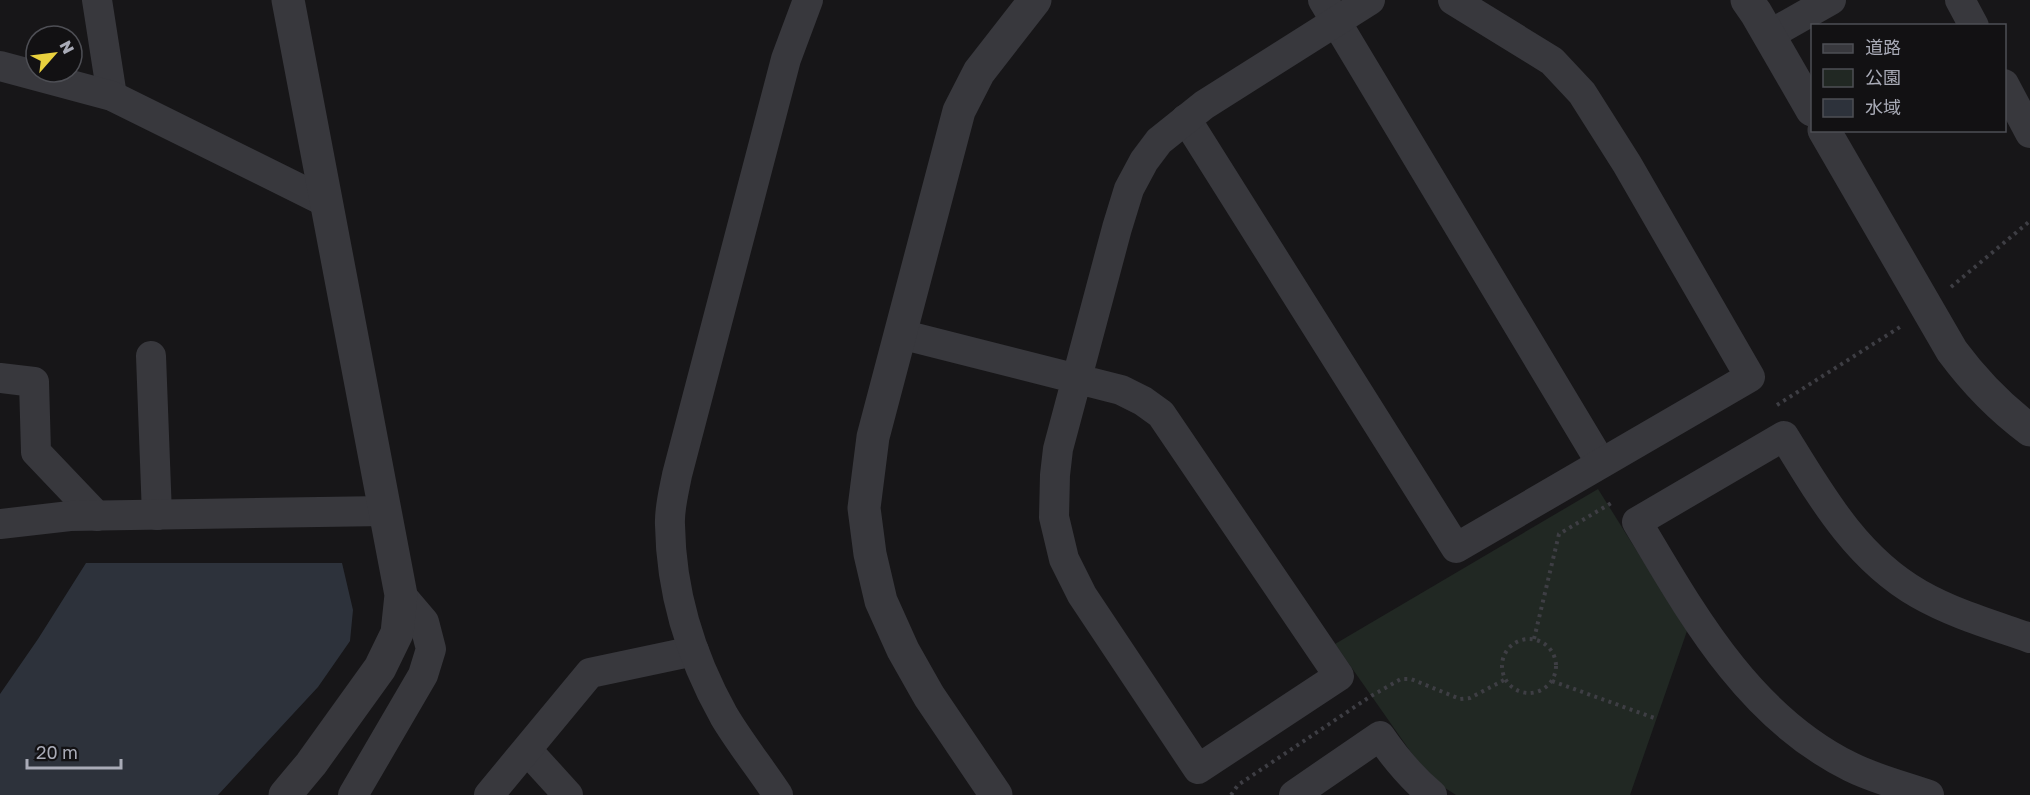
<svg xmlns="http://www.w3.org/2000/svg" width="2030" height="795" font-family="'Golos Text','Noto Sans JP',sans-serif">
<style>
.green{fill:#212823}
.water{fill:#2d323b}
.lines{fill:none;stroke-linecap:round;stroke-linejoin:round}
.path{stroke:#3e3e44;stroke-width:4;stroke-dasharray:3 4.5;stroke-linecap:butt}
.minor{stroke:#38383d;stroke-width:30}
.tertiary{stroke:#38383d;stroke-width:33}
</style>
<rect width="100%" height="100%" fill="#171618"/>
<path class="green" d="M1598 489 1687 631 1630 795H1456L1445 788 1415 758 1335 644Z"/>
<path class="water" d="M86 563H342L353 610 350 641 318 687 218 795H0V694L38 639Z"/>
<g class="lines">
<g class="path">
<path d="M1951 287 2030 221"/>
<path d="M1777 405 1900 327"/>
<circle cx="1529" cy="666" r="27"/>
<path d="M1534 639 1559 534 1613 502"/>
<path d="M1552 681 1657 719"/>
<path d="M1231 795 1238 785 1371 696 1401 679H1411L1460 699 1470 698 1506 679"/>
</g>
<g class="minor">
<path d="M97 0 112 96"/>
<path d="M1323 0 1601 463"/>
<path d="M1960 0 1974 26"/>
<path d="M1769 35 1831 0"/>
<path d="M0 66 112 96 326 202"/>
<path d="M2004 84 2030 133"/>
<path d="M1186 119 1456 548 1750 377 1627 164 1582 93 1552 61 1453 0"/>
<path d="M900 334 1121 390 1143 401 1161 414 1339 676 1198 769 1082 595 1064 559 1054 517 1055 475 1058 449 1117 228 1129 189 1144 161 1159 141 1204 105 1370 0"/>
<path d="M151 356 157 515"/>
<path d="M0 378 34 382 36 452 97 516"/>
<path d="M0 524 70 516 385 511"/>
<path d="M527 750 568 795"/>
<path d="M353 795 423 675 431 649 424 622 401 595"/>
<path d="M489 795 590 673 694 651"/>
<path d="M778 795C761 769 740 743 724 716 691 657 671 593 670 525 669 509 674 491 677 475L786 59 808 0"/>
<path d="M1294 795 1380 736C1395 758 1411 777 1432 795"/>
<path d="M1929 795C1903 786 1875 779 1851 767 1749 717 1693 616 1637 522L1784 436C1821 496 1856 558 1919 594 1954 614 1993 625 2030 638"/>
</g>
<g class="tertiary">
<path d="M1747 0 1756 13 1812 110"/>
<path d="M1824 130 1952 351C1975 382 1999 407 2030 430"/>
<path d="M285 795 311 764 380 668 397 633 401 595 288 0"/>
<path d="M996 795 929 696 903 650 881 601 870 554 864 508 873 437 959 111 979 72 1035 0"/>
</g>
</g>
<rect x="1811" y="24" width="195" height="108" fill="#121113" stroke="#4e4f55" stroke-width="1.5"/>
<rect x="1823" y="44" width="30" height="9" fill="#38383d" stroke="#4e4f55" stroke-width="1.5"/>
<text x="1865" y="54" font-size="18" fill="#a9abb7">道路</text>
<rect x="1823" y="69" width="30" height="18" fill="#212823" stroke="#4e4f55" stroke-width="1.5"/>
<text x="1865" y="84" font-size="18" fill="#a9abb7">公園</text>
<rect x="1823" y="99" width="30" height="18" fill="#2d323b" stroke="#4e4f55" stroke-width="1.5"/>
<text x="1865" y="114" font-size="18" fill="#a9abb7">水域</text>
<g transform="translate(54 54) rotate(62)"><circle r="28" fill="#121113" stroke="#4e4f55" stroke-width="1.5"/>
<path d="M0-4.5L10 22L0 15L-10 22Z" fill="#e9d13e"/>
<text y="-9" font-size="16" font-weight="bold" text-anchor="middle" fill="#a9abb7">N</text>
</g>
<path d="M27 759v9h94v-9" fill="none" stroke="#a9abb7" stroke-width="3"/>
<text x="36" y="759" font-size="18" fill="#a9abb7" stroke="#121113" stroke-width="4.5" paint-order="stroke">20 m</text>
</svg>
